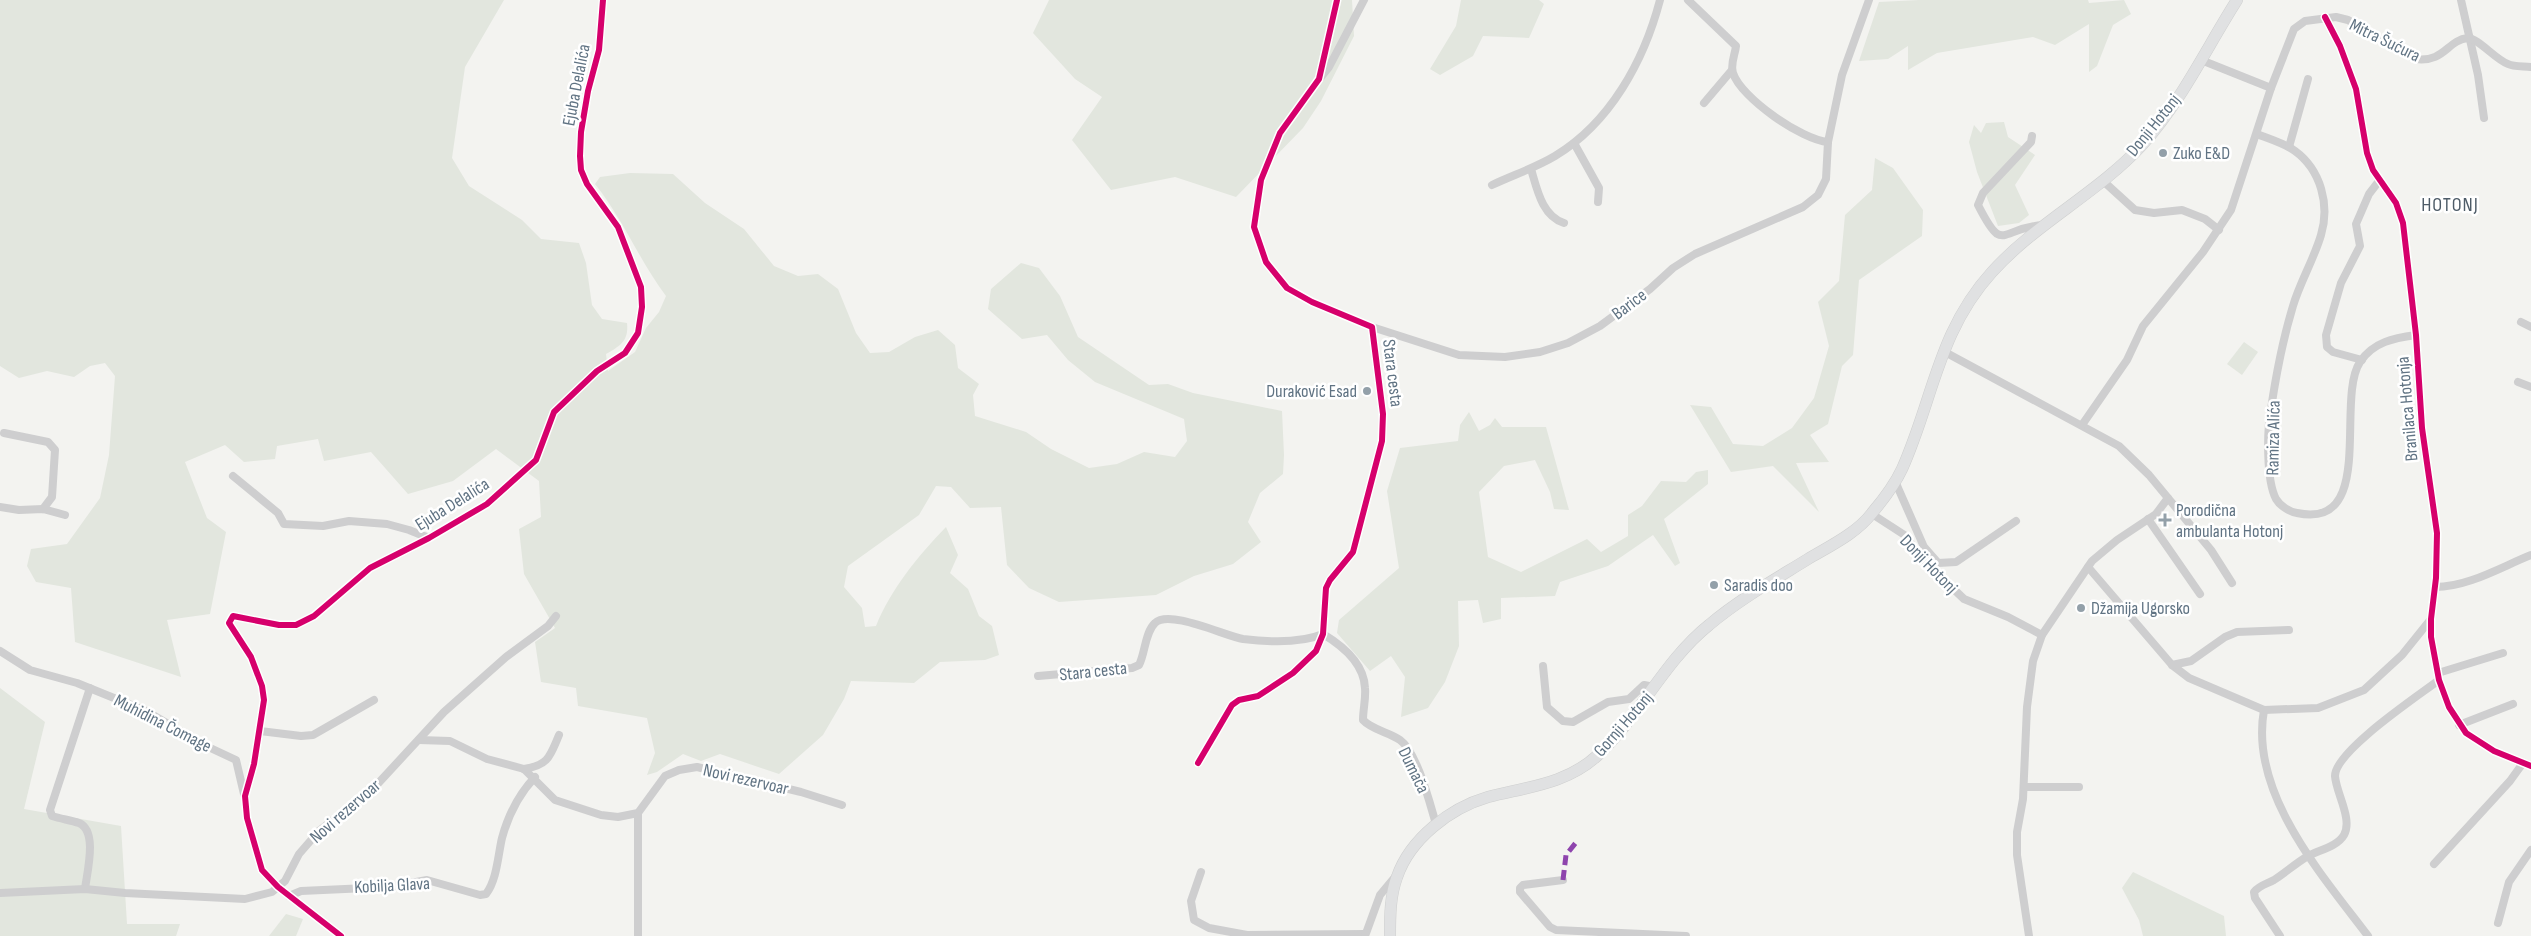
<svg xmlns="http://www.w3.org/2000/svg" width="2531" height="936" font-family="'Sofia Sans Condensed',sans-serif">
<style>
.green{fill:#e2e6de}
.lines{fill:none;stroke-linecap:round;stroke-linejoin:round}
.primary-casing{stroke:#cecfcf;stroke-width:12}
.street{stroke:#cececf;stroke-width:8}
.primary{stroke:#e0e1e2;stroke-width:11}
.quiet{stroke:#8e44ad;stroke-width:5;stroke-dasharray:10 5;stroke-linecap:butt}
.cycleway-casing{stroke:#fff;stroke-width:9}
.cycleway{stroke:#d6006c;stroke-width:6}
.poi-dot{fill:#93a0a9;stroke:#fff;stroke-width:2}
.labels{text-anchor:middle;stroke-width:5;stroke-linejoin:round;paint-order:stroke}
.street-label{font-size:18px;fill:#607383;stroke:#fff}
.poi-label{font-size:18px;fill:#607383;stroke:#fff;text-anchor:start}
.quarter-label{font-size:20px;letter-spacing:1px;fill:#4e5c68;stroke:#fff}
</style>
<rect width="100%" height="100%" fill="#f3f3f0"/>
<g class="green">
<path d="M0 0H504L465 67 452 158 469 186 522 220 541 239 579 243 586 263 592 305 602 319 627 323C629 341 620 346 606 354L608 371 635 352 646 328 659 312 666 296C639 260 623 219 595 184L600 177 630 173 673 174 705 203 744 229 774 266 798 276 818 274 838 289 856 333 870 353 889 352 915 337 938 330 955 345 958 368 979 384 973 395 975 416 1026 432 1051 449 1089 468 1117 464 1144 452 1175 457 1187 441 1184 419 1095 382 1068 360 1047 335 1022 339 988 309 991 289 1021 263 1039 268 1060 296 1078 337 1149 385 1168 384 1193 393 1282 411 1284 455 1283 474 1260 493 1248 522 1261 542 1233 564 1194 576 1156 595 1059 602 1029 588 1007 565 1001 507 970 508 951 487 936 486 919 515 848 566 844 587 862 608 865 627 876 626C891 589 918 556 946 527L958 555 950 573 968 589 979 616 992 626 999 655 985 660 940 662 914 683 851 681 844 699 823 735 779 774 720 754 701 761 683 754 657 772 647 775 655 753 647 718 578 706 576 688 541 682 535 642 555 628 524 574 519 529 541 517 539 481 496 449 453 481 408 494 371 452 324 461 318 439 277 446 275 459 244 462 225 445 185 462 207 518 226 532 210 614 167 620 181 677 75 642 71 588 36 582 27 566 31 549 67 544 100 498 109 455 115 376 105 363 90 366 74 377 47 371 19 378 0 366Z"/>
<path d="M1049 0H1352L1354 36 1321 101 1303 128 1236 197 1175 177 1111 190 1072 140 1102 97 1075 79 1033 33Z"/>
<path d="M1461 0H1539L1544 4 1529 38 1483 36 1473 56 1440 75 1430 69 1456 26Z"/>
<path d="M1919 0H2088L2089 3 2124 0 2131 14 2113 25 2097 66 2089 72V24L2055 45 2033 37 1937 53 1908 70V46L1888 59 1859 61 1879 2Z"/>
<path d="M2004 122 2008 137 2035 155 2015 185 2029 215 2019 223 1998 226 1977 172 1969 142 1974 125 1981 133 1986 123Z"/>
<path d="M1875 158 1893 168 1923 210 1922 236 1859 280 1853 355 1842 366 1828 424 1810 435 1829 462 1796 463 1819 512 1773 466 1731 472 1690 405 1711 407 1733 444 1763 446 1792 428 1814 398 1829 346 1818 302 1839 281 1845 215 1872 190Z"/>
<path d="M2244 342 2258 352 2242 375 2227 364Z"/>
<path d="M1469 412 1479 431 1490 425 1495 418 1502 427H1546L1569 510 1554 509 1550 492 1535 460 1504 466 1479 492 1488 557 1521 572 1587 539 1601 552 1628 536V515L1642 506 1661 481 1686 482 1696 472 1708 470V484L1664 519 1680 563 1675 566 1653 535 1608 566 1560 582 1555 596 1501 598V619L1483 623 1478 600 1458 601 1459 646 1445 682 1428 708 1401 717 1405 677 1391 656 1370 671 1337 633 1339 620 1399 568 1387 491 1400 448 1458 441 1460 425Z"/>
<path d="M0 688 45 722 24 809 121 826 127 924H180L176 936H0Z"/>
<path d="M2133 872 2224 916 2226 936H2143L2139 920 2122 888Z"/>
<path d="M286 914 303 919 296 936H269Z"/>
</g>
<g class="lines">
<g class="primary-casing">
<path id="primary" d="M1390 936C1390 916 1390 896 1397 877 1410 839 1450 808 1488 797 1527 787 1567 784 1598 755 1640 716 1664 661 1709 625 1740 599 1774 580 1808 559 1830 546 1857 533 1872 513 1883 500 1895 484 1902 469 1933 400 1938 331 1992 272 2036 223 2098 193 2143 144 2181 102 2207 47 2237 0"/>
</g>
<g class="street">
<path d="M1688 0 1736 46C1735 55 1730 64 1733 73 1741 98 1802 140 1828 142"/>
<path d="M2461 0 2478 75 2484 118"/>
<path d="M2325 17 2340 46 2356 89 2367 153 2373 170 2396 203 2403 223 2416 335 2422 428 2437 533 2436 578 2431 619V637L2439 680 2449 707 2466 733 2494 751 2531 766"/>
<path d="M2201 60 2271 88"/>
<path d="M1321 77 1329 67 1364 0"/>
<path d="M1704 103 1732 70"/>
<path d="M2257 134C2269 139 2284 143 2295 151 2321 170 2330 205 2321 235 2314 259 2300 282 2293 306 2283 339 2276 375 2271 409 2267 430 2266 480 2276 499 2280 506 2290 512 2297 513 2377 530 2335 400 2360 362 2373 342 2394 338 2416 335"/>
<path d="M2032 136 2031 142 1983 193 1978 205C2004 256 1999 228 2043 225"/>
<path d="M1574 143 1599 188 1598 202"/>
<path d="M2289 147 2308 79"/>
<path d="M1531 169C1537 189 1542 216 1564 223"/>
<path d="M2102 180 2135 210 2154 213 2182 210 2205 219 2219 230"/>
<path d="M1492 185C1513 175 1535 168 1555 156 1610 123 1644 61 1660 0"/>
<path d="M2521 322 2531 327"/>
<path d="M1372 327 1459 355 1505 357 1540 352 1568 343 1600 326 1650 289 1673 268 1695 254 1803 207 1818 195 1826 179 1828 142 1842 75 1869 0"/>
<path d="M1943 351 2119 446 2149 475 2168 498 2156 514 2117 540 2092 561 2042 635 2033 661 2027 707 2023 799 2017 832V855L2029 936"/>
<path d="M2362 360 2333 352 2327 347 2326 335 2341 283 2360 246 2356 224 2369 194 2379 181"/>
<path d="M2518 382 2531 387"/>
<path d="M2082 425 2127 360 2143 326 2203 252 2231 210 2271 88 2294 29 2305 21 2336 17 2348 20 2415 59C2445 63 2447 40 2468 38 2478 38 2496 60 2508 64 2514 67 2524 66 2531 67"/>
<path d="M4 433 48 442 55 450 52 497 43 509"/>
<path d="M233 476 278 513 284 524 323 526 349 521 387 524 409 530 429 538"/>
<path d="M1895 481 1924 547 1938 563 1956 562 2016 521"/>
<path d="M2168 498 2211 550 2232 583"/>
<path d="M0 507 19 510 43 509 65 515"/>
<path d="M1872 514 1906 536 1920 557 1964 599 2008 617 2042 635"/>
<path d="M2148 519 2200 594"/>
<path d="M2088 567 2172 665 2189 678 2264 710 2318 708 2364 690 2402 655 2431 619"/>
<path d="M2435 587C2468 587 2501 567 2531 555"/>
<path d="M0 651 30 670 77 683 146 711 204 745 236 760 244 794"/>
<path d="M2172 665 2191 661 2225 637 2237 632 2289 630"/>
<path d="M1543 666 1547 707 1563 721 1573 722 1608 702 1629 699 1644 685 1654 687"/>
<path d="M2438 673 2503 653"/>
<path d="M1038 676 1132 668 1139 665C1145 654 1145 632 1155 623 1169 609 1225 636 1243 639 1268 642 1299 644 1323 634 1343 646 1364 663 1365 688 1366 699 1363 709 1363 720 1372 730 1389 732 1400 740 1417 752 1430 804 1436 824"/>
<path d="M2264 710C2249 793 2322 875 2368 936"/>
<path d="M2459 725 2513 704"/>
<path d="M260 731 301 736 313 735 374 700"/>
<path d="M419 740 450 741 487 759 524 769 555 800 601 815 618 817 638 813 665 776 679 770 697 767 801 792 842 805"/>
<path d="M1198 763 1232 705 1239 700 1258 696 1293 673 1316 651 1323 634 1326 588 1330 580 1353 552 1382 441 1383 414 1372 327 1312 302 1287 288 1266 262 1254 227 1261 180 1280 133 1319 79 1337 0"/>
<path d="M524 769C549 765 550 756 559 735"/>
<path d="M2024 787H2079"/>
<path d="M638 813V936"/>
<path d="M2434 864 2510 781 2523 763"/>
<path d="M1201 872 1191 901 1194 920 1209 928 1247 935 1365 934"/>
<path d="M1563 880 1523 885 1520 888V892L1550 927 1556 930 1686 936"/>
<path d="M85 889C87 872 98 831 79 823 70 820 61 819 52 816L50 810 90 688"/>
<path d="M0 893 85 889 125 893 245 899 272 892 285 881 299 854 319 831 372 790 444 712 506 657 548 626 556 616"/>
<path d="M289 896 301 891 389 887 427 880 480 895 486 894C497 880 498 855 502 838 508 816 519 794 535 777"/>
<path d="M2498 923 2509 882 2531 850"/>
<path d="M341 936 278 887 262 870 247 818 245 796 254 764 264 700 262 686 251 657 229 623 233 616 279 625H296L314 616 370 568 429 538 487 504 536 460 554 412 597 371 625 353 638 333 642 307 641 287 618 227 587 184 581 170 580 156 581 132 588 91 599 50 603 0"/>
<path d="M1365 936 1380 895 1395 877"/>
<path d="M2280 936 2255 898 2254 892C2260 885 2267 884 2274 880 2285 873 2296 863 2308 856 2319 850 2337 847 2344 835 2353 819 2336 793 2335 776 2335 751 2418 696 2439 680"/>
</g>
<use href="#primary" class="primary"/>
<path class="quiet" d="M1563 880 1566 855 1578 840"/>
<g class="cycleway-casing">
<g id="cycleway">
<path d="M2325 17 2340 46 2356 89 2367 153 2373 170 2396 203 2403 223 2416 335 2422 428 2437 533 2436 578 2431 619V637L2439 680 2449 707 2466 733 2494 751 2531 766"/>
<path d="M1198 763 1232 705 1239 700 1258 696 1293 673 1316 651 1323 634 1326 588 1330 580 1353 552 1382 441 1383 414 1372 327 1312 302 1287 288 1266 262 1254 227 1261 180 1280 133 1319 79 1337 0"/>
<path d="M341 936 278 887 262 870 247 818 245 796 254 764 264 700 262 686 251 657 229 623 233 616 279 625H296L314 616 370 568 429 538 487 504 536 460 554 412 597 371 625 353 638 333 642 307 641 287 618 227 587 184 581 170 580 156 581 132 588 91 599 50 603 0"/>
</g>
</g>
<use href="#cycleway" class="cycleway"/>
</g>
<g class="poi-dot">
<circle cx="2163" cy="153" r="5"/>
<circle cx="1367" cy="391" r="5"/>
<path d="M2162.5 512.5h5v5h5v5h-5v5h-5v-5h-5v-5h5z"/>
<circle cx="1714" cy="585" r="5"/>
<circle cx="2081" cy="608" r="5"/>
</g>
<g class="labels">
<g class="street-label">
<text transform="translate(2385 40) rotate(26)" y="6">Mitra Šućura</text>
<text transform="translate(576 85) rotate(-79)" y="6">Ejuba Delalića</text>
<text transform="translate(2153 125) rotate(-51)" y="6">Donji Hotonj</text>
<text transform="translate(1629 304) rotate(-37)" y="6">Barice</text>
<text transform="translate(1393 373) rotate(83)" y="6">Stara cesta</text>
<text transform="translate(2407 409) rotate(-95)" y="6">Branilaca Hotonja</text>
<text transform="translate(2273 438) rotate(-89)" y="6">Ramiza Alića</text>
<text transform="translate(452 504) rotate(-32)" y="6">Ejuba Delalića</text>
<text transform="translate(1929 564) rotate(46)" y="6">Donji Hotonj</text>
<text transform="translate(1093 671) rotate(-6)" y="6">Stara cesta</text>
<text transform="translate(163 723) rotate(27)" y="6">Muhidina Čomage</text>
<text transform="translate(1623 724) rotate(-49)" y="6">Gornji Hotonj</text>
<text transform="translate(1414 770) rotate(64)" y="6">Dumača</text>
<text transform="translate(746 779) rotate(13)" y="6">Novi rezervoar</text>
<text transform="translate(345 811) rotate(-41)" y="6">Novi rezervoar</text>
<text transform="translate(392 885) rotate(-3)" y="6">Kobilja Glava</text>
</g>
<g class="poi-label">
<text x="2173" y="159">Zuko E&amp;D</text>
<text x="1357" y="397" text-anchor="end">Duraković Esad</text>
<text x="2176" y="516">Porodična<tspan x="2176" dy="21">ambulanta Hotonj</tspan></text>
<text x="1724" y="591">Saradis doo</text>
<text x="2091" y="614">Džamija Ugorsko</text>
</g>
<g class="quarter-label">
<text x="2450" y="211">HOTONJ</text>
</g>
</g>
</svg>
